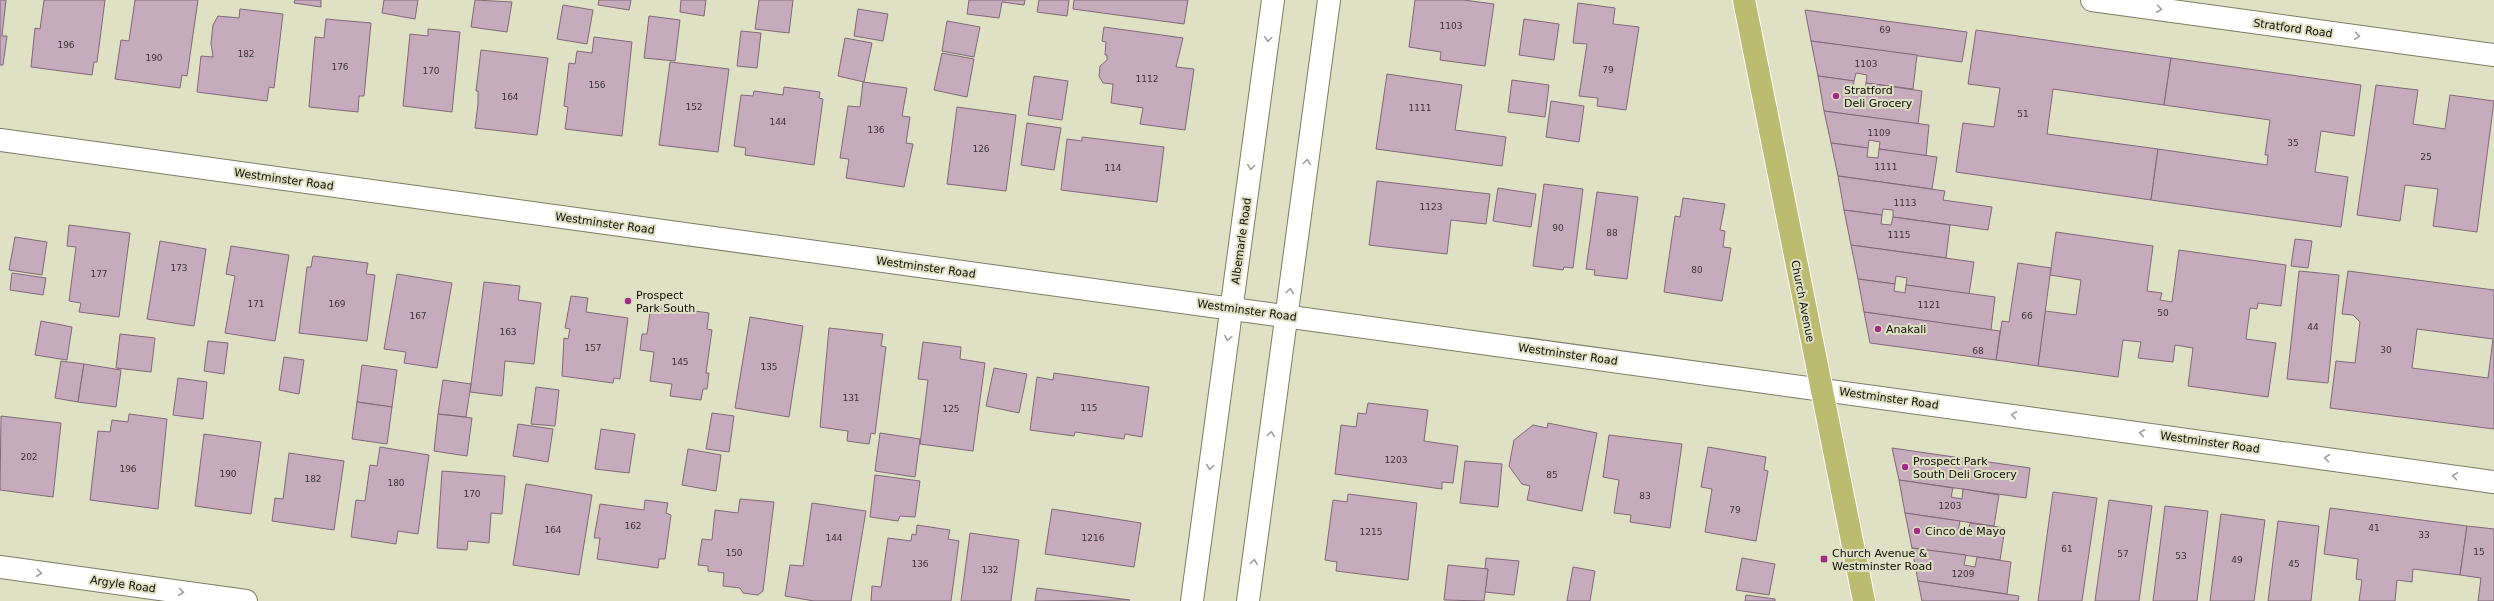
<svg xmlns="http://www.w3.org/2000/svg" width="2494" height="601" font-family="'DejaVu Sans',sans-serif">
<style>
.building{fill:#c6abbd;stroke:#816878;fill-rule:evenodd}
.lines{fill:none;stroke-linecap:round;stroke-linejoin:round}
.minor-casing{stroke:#7b7d62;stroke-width:24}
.major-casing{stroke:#fff;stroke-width:24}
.minor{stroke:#fff;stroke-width:22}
.major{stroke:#bbbc70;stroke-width:22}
.oneway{stroke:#9e9e9b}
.poi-dot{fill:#a22c85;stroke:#dfe1c4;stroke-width:1.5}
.labels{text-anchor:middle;stroke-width:4;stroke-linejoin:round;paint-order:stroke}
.number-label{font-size:9px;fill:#3a3432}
.street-label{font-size:11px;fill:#0c0c04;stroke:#dfe1c4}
.poi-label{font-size:11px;fill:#0c0c04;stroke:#dfe1c4;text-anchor:start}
</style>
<rect width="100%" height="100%" fill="#dfe1c4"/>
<g class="building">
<path d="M0 0H6L2 36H7L3 65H0Z"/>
<path d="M44 0H105L97 62H94L92 75 31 67 35 28 40 29Z"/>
<path d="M135 0H198L187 76 182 75 180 88 115 79 121 40 129 41Z"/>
<path d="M295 0H321V7L294 3Z"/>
<path d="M384 0H418L415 19 382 13Z"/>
<path d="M475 0 512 2 507 32 471 27Z"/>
<path d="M599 0H631L629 10 598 5Z"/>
<path d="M681 0H706L704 16 680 12Z"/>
<path d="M759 0H793L789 33 755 29Z"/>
<path d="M969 0H1025L1024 5 1002 2 999 18 967 14Z"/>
<path d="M1039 0H1069L1067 16 1037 12Z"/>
<path d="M1074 0H1188L1184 24 1073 9Z"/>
<path d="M1415 0H1464L1494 4 1485 66 1440 60 1441 52 1409 47Z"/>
<path d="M1578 3 1615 8 1613 24 1639 27 1626 110 1597 106 1598 98 1579 96 1587 44 1573 43Z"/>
<path d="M563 5 593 10 587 44 557 39Z"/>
<path d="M240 9 283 14 274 88 269 87 267 101 197 92 201 56 213 57 211 43 213 25 218 16 239 18Z"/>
<path d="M858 9 888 14 883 41 854 36Z"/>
<path d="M1805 10 1967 32 1962 62 1811 41Z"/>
<path d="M649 16 680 20 675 61 644 58Z"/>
<path d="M326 19 371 23 364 96H359L358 112 309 107 315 37 324 38Z"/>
<path d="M1524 19 1559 24 1554 60 1519 55Z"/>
<path d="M947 21 980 27 974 57 942 51Z"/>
<path d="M1104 27 1183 38 1176 67 1194 69 1185 130 1140 124 1143 108 1111 103 1113 84 1103 83 1099 76 1100 66 1107 60V55H1105L1106 42 1102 41Z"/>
<path d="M428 29 460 32 452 112 403 106 410 34 428 36Z"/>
<path d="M1976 30 2171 58 2164 105 2053 89 2047 134 2158 149 2151 200 1956 172 1963 123 1994 127 2000 88 1968 84Z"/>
<path d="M741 31 761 33 757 68 737 66Z"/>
<path d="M594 37 632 42 622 136 565 129 568 107 564 106 569 63 575 64 577 51 592 53Z"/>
<path d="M845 38 872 43 864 82 838 76Z"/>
<path d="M1811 41 1917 55 1913 89 1866 83 1867 75 1856 73 1854 81 1818 76Z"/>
<path d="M481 50 548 58 537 135 475 128 478 104V91H476Z"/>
<path d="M942 53 974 59 967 97 934 90Z"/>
<path d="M2171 58 2361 85 2354 136 2321 131 2315 172 2348 177 2341 227 2151 200 2158 149 2267 165 2268 155H2265L2270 120 2164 105Z"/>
<path d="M670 62 729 69 718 152 659 145Z"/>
<path d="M1387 74 1462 85 1455 130 1506 137 1502 166 1376 149Z"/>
<path d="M1034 76 1068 81 1062 120 1028 115Z"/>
<path d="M1818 76 1854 81 1853 89 1865 90 1866 83 1922 91 1918 124 1824 111Z"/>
<path d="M1512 80 1549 85 1545 117 1508 112Z"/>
<path d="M863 82 907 88 902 116 910 117 906 143 913 144 904 187 846 178 849 159 840 158 848 106 860 107Z"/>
<path d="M2376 85 2418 90 2413 124 2445 129 2450 95 2494 101 2477 232 2433 226 2438 189 2405 185 2400 221 2357 215Z"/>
<path d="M784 87 820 92 819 98 823 99 814 165 745 155 746 148 734 146 741 95 753 96 754 91 783 95Z"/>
<path d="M1551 101 1584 106 1579 142 1546 137Z"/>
<path d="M957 107 1016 115 1006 191 947 184Z"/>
<path d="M1824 111 1929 125 1926 156 1879 149 1880 142 1869 140 1868 148 1831 143Z"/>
<path d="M1027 123 1061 128 1054 170 1021 165Z"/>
<path d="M1082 137 1164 147 1157 202 1061 190 1067 139 1082 141Z"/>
<path d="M1831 143 1868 148 1867 157 1878 158 1879 149 1937 157 1932 189 1838 176Z"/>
<path d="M1838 176 1945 191 1943 200 1992 207 1988 230 1893 217V210L1883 209 1882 215 1844 210Z"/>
<path d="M1377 181 1490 194 1486 224 1451 220 1447 254 1369 245Z"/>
<path d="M1544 184 1583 189 1573 268 1564 267 1563 270 1533 266Z"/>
<path d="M1498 188 1536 194 1531 227 1493 221Z"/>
<path d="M1597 192 1638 197 1627 279 1594 275 1595 270 1586 269Z"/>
<path d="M1683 198 1725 204 1720 230 1725 231 1723 247 1731 248 1722 301 1664 292 1675 216 1680 217Z"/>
<path d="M1844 210 1882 215 1881 224 1891 225 1893 217 1950 225 1946 258 1851 245Z"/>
<path d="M69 225 130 233 119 317 79 312 81 303 69 301 76 247 67 246Z"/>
<path d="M2056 232 2153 246 2147 291 2162 293 2160 300 2172 302 2179 250 2286 265 2281 306 2258 303 2257 309 2250 308 2246 339 2276 343 2268 397 2188 386 2193 348 2175 345 2173 362 2138 358 2141 342 2123 340 2118 377 2038 366 2045 311 2076 315 2081 280 2050 275Z"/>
<path d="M15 237 47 242 42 275 9 270Z"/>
<path d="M2295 239 2312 241 2308 268 2291 266Z"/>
<path d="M160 241 206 249 194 326 147 319Z"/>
<path d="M1851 245 1974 262 1969 294 1906 285 1907 278 1896 276 1895 284 1858 279Z"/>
<path d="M231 246 289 255 275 341 225 333 235 276 226 274Z"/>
<path d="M313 256 368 263 366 274 375 275 367 341 299 333 307 267H311Z"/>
<path d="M2018 263 2051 268 2038 366 1996 360 2002 321 2009 322Z"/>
<path d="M2299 271 2339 275 2328 383 2287 379Z"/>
<path d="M2348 271 2494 290V429L2330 408 2336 361 2355 363 2360 322 2353 315 2342 314ZM2417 329 2493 339 2488 378 2412 368Z"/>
<path d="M12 273 46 278 43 295 10 290Z"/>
<path d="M397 274 452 283 437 368 404 363 406 352 384 349Z"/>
<path d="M1858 279 1895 284 1894 291 1905 293 1906 285 1995 297 1991 330 1864 312Z"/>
<path d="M484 282 520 286 518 300 541 303 534 364 505 361 502 396 470 392Z"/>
<path d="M571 296 588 298 586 312 628 318 620 379 614 378 613 383 562 376 564 338 568 339 570 329 565 328Z"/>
<path d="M651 305 709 313 707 329 712 330 706 373H709L707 389H703L701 400 670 396 672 384 650 381 654 352 640 350 642 334H647Z"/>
<path d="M1864 312 2000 331 1996 360 1870 343Z"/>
<path d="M750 317 803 326 789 417 735 408Z"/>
<path d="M41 321 72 327 67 360 35 355Z"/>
<path d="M829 328 883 334 881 346 886 347 875 434 871 433 869 444 847 441 848 431 820 427Z"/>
<path d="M120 334 155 338 151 372 116 368Z"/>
<path d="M208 341 228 343 224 374 204 371Z"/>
<path d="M923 342 961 347 960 359 985 363 973 451 920 444 928 380 918 379Z"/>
<path d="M284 357 304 360 299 394 279 390Z"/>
<path d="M61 361 84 364 78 402 55 398Z"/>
<path d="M84 364 121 370 116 407 78 402Z"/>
<path d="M362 365 397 370 392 407 357 402Z"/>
<path d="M994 368 1027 374 1019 413 986 406Z"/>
<path d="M1054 373 1149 387 1142 437 1125 434 1124 439 1075 432 1074 436 1030 430 1037 377 1053 380Z"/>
<path d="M178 378 207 382 203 419 173 415Z"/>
<path d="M443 380 471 384 466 417 438 414Z"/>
<path d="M536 387 559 390 555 426 531 424Z"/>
<path d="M357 402 392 407 387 444 352 439Z"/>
<path d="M1368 403 1428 410 1424 441 1458 446 1453 483 1442 482V489L1335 474 1341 425 1356 427 1358 413 1366 414Z"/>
<path d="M712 413 734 416 729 452 706 449Z"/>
<path d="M129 414 167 419 158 509 90 500 98 431 110 432 112 420 128 422Z"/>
<path d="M438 414 472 418 467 456 434 451Z"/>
<path d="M1 416 61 423 53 497 0 490Z"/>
<path d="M1548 423 1597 433 1582 511 1527 500 1530 486 1522 484 1509 466 1514 440 1533 425 1547 428Z"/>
<path d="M518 424 553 429 548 462 513 456Z"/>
<path d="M601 429 635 434 629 473 595 469Z"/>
<path d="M880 433 920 439 915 477 875 471Z"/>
<path d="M204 434 261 442 251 514 195 506Z"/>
<path d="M1609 435 1682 444 1670 528 1630 522 1631 515 1614 513 1619 480 1603 477Z"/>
<path d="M380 447 429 455 418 534 398 531 396 544 351 537 356 500 365 501 370 465 377 466Z"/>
<path d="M1708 447 1766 457 1764 470 1768 471 1756 541 1705 532 1712 489 1701 487Z"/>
<path d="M1892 448 2030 468 2026 498 1899 480Z"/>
<path d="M688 449 721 455 716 491 682 485Z"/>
<path d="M289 453 344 461 334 530 272 521 275 498 283 499Z"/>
<path d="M1465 461 1502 464 1498 507 1460 503Z"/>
<path d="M442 471 505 476 502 514 491 513 489 543 468 541 467 550 437 548Z"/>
<path d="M875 475 920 481 915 517 900 516 898 521 870 517Z"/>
<path d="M1899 480 1953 488 1951 497 1962 499 1963 489 1999 495 1994 526 1905 513Z"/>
<path d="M526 484 592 495 579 575 513 565Z"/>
<path d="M2053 492 2097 498 2082 601H2038Z"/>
<path d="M1348 494 1417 503 1408 580 1336 571 1337 562 1325 560 1333 500 1347 502Z"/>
<path d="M740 499 774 502 763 591 758 595 743 593 740 588 723 586 724 573 708 571V566L698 565 702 539 712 540 715 510 738 513Z"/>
<path d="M645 500 668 503 666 513 671 515 665 559H659L658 568 597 559 600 538H594L600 504 644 510Z"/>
<path d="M2109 500 2152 506 2139 601H2095Z"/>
<path d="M812 503 866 511 851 601H814L785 596 790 565 803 566Z"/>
<path d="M2165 506 2208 511 2197 601H2153Z"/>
<path d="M2330 508 2467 526 2460 575 2413 569 2412 582 2397 580 2395 601H2359L2362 580 2356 579 2358 559 2324 554Z"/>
<path d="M1052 509 1141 523 1134 567 1045 554Z"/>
<path d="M1905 513 1960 521 1958 531 1968 532 1970 523 2005 528 2000 560 1912 548Z"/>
<path d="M2221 514 2265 520 2254 601H2210Z"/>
<path d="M2278 521 2319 526 2311 601H2268Z"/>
<path d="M917 525 950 530 948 539 959 541 951 601H871L872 586 881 587 888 538 911 541 912 534 916 535Z"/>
<path d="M2467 526 2494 529V601H2478L2481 578 2460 575Z"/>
<path d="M970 533 1019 540 1011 601H961Z"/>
<path d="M1912 548 1966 555 1964 565 1975 567 1977 557 2011 562 2007 594 1918 581Z"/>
<path d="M1486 558 1519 561 1514 595 1485 592 1488 569H1485Z"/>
<path d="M1742 558 1775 564 1769 595 1736 590Z"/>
<path d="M1448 565 1488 569 1484 601 1444 600Z"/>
<path d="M1573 567 1595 571 1590 601H1567Z"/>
<path d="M1918 581 2019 596 2018 601H1922Z"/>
<path d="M1037 588 1130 600 1035 601Z"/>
<path d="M1746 595 1775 599V601H1745Z"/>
</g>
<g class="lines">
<g class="minor-casing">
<g id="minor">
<path d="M2092 0 2494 55"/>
<path d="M0 140 2494 482"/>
<path d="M0 567 246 601"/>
<path d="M1192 601 1273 0"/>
<path d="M1248 601 1329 0"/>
</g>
</g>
<g class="major-casing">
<path id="major" d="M1744 0 1864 601"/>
</g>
<use href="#minor" class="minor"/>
<use href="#major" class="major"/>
</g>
<defs><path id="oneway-chevron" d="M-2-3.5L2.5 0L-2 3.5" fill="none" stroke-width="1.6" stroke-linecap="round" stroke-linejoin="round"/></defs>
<g class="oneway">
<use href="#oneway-chevron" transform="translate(2159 9) rotate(8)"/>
<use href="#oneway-chevron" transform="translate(2357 36) rotate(8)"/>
<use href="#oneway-chevron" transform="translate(1268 39) rotate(98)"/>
<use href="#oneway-chevron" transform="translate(1307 162) rotate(-82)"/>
<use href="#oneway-chevron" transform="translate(1251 167) rotate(98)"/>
<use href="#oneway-chevron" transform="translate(1290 291) rotate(-82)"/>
<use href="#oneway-chevron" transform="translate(1228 338) rotate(98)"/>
<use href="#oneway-chevron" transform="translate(2014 415) rotate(-172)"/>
<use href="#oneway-chevron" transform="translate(2142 433) rotate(-172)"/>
<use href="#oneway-chevron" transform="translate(1271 434) rotate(-82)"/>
<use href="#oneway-chevron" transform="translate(2327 458) rotate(-172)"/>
<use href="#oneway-chevron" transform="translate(1210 467) rotate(98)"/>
<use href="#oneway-chevron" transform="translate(2455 476) rotate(-172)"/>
<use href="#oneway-chevron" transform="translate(1254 562) rotate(-82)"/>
<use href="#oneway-chevron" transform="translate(39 573) rotate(8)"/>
<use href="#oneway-chevron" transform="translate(181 592) rotate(8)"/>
</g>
<g class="poi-dot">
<circle cx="1836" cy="96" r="4"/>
<circle cx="628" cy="301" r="4"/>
<circle cx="1878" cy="329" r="4"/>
<circle cx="1905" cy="467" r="4"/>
<circle cx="1917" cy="531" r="4"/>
<rect x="1820" y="555" width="8" height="8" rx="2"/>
</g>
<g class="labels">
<g class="number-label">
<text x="1451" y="29">1103</text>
<text x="1885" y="33">69</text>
<text x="66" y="48">196</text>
<text x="246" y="57">182</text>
<text x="154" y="61">190</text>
<text x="1866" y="67">1103</text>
<text x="340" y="70">176</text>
<text x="1608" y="73">79</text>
<text x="431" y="74">170</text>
<text x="1147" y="82">1112</text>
<text x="597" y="88">156</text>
<text x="510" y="100">164</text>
<text x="694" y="110">152</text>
<text x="1420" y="111">1111</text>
<text x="2023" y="117">51</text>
<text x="778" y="125">144</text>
<text x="876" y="133">136</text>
<text x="1879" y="136">1109</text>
<text x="2293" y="146">35</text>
<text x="981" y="152">126</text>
<text x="2426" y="160">25</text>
<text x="1886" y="170">1111</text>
<text x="1113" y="171">114</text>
<text x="1905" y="206">1113</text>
<text x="1431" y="210">1123</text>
<text x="1558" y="231">90</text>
<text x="1612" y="236">88</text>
<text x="1899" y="238">1115</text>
<text x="179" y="271">173</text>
<text x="1697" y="273">80</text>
<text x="99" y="277">177</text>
<text x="256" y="307">171</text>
<text x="337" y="307">169</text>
<text x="1929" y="308">1121</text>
<text x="2163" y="316">50</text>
<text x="418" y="319">167</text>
<text x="2027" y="319">66</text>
<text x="2313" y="330">44</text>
<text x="508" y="335">163</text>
<text x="593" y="351">157</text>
<text x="2386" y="353">30</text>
<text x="1978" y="354">68</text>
<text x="680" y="365">145</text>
<text x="769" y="370">135</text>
<text x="851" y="401">131</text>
<text x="1089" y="411">115</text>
<text x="951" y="412">125</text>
<text x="29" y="460">202</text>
<text x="1396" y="463">1203</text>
<text x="128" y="472">196</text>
<text x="228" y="477">190</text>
<text x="1552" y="478">85</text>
<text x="313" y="482">182</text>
<text x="396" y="486">180</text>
<text x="472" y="497">170</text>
<text x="1645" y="499">83</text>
<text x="1950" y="509">1203</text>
<text x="1735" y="513">79</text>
<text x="633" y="529">162</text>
<text x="2374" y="531">41</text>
<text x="553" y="533">164</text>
<text x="1371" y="535">1215</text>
<text x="2424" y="538">33</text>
<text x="834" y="541">144</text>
<text x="1093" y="541">1216</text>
<text x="2067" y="552">61</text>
<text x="2479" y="555">15</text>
<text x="734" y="556">150</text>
<text x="2123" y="557">57</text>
<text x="2181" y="559">53</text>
<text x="2237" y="563">49</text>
<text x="920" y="567">136</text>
<text x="2294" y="567">45</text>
<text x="990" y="573">132</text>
<text x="1963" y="577">1209</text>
</g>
<g class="street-label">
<text transform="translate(2293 28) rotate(8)" y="4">Stratford Road</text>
<text transform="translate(284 179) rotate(8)" y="4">Westminster Road</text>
<text transform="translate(605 223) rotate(8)" y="4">Westminster Road</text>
<text transform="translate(1241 241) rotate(-82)" y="4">Albemarle Road</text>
<text transform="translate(926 267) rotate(8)" y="4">Westminster Road</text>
<text transform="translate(1803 301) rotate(79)" y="4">Church Avenue</text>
<text transform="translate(1247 310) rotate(8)" y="4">Westminster Road</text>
<text transform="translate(1568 354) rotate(8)" y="4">Westminster Road</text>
<text transform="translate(1889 398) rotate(8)" y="4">Westminster Road</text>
<text transform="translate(2210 442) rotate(8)" y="4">Westminster Road</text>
<text transform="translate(123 584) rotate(8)" y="4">Argyle Road</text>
</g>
<g class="poi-label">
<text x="1844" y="94">Stratford<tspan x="1844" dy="13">Deli Grocery</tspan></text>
<text x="636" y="299">Prospect<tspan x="636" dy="13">Park South</tspan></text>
<text x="1886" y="333">Anakali</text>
<text x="1913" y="465">Prospect Park<tspan x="1913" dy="13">South Deli Grocery</tspan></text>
<text x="1925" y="535">Cinco de Mayo</text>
<text x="1832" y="557">Church Avenue &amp;<tspan x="1832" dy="13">Westminster Road</tspan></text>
</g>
</g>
</svg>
